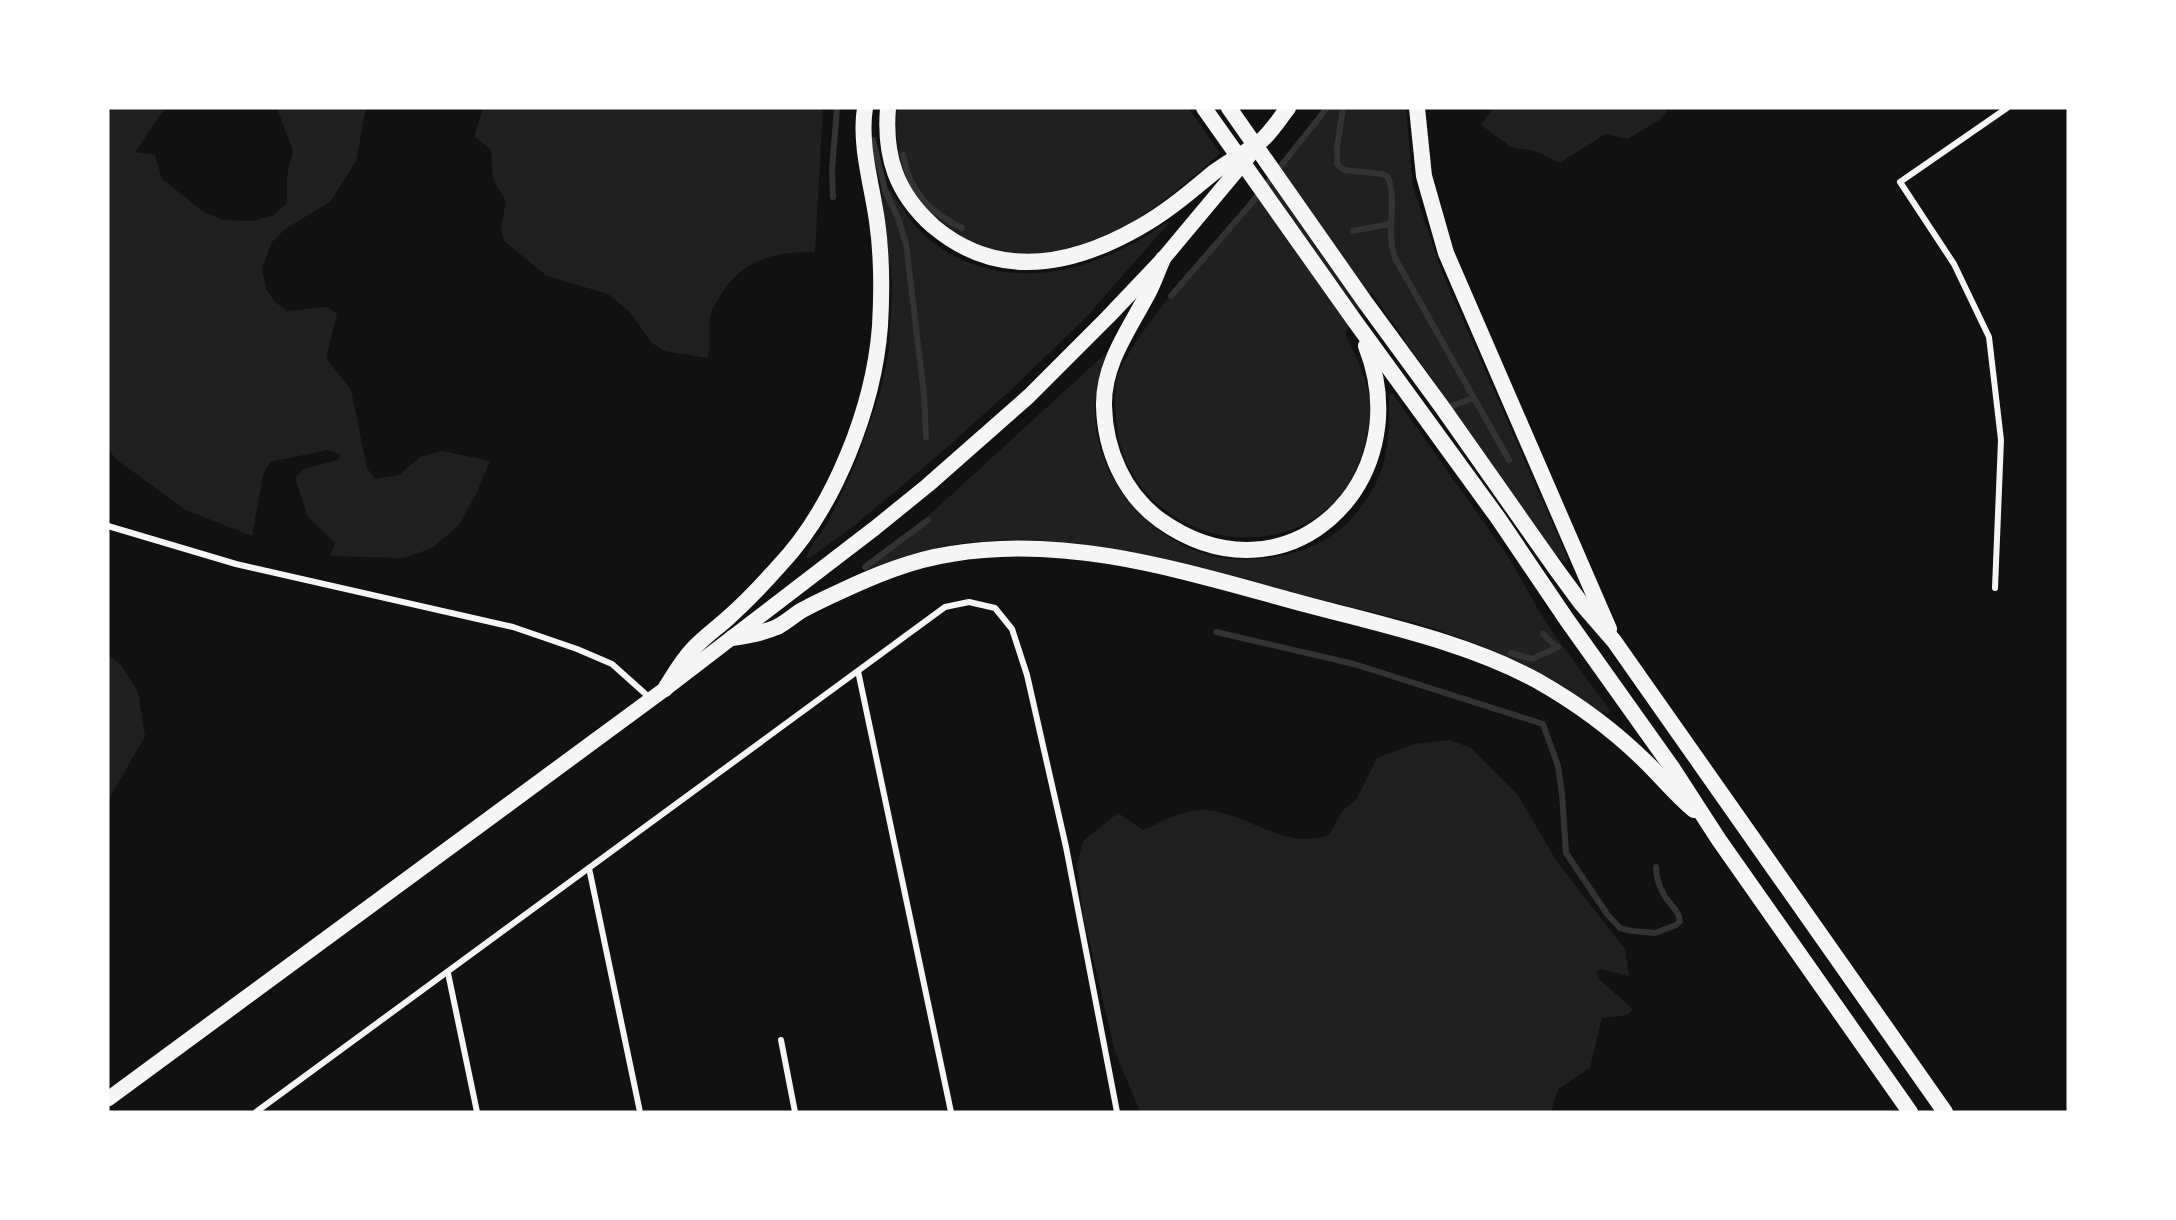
<svg xmlns="http://www.w3.org/2000/svg" width="2176" height="1220" font-family="'Nunito Sans',sans-serif">
<style>
.green{fill:#202020}
.lines{fill:none;stroke-linecap:round;stroke-linejoin:round}
.stream{stroke:#333;stroke-width:6}
.minor{stroke:#f5f5f5;stroke-width:6}
.primary{stroke:#f5f5f5;stroke-width:15}
.trunk{stroke:#f5f5f5;stroke-width:16}
</style>
<rect width="100%" height="100%" fill="#111"/>
<g class="green">
<path d="M108 108H165L135 152 155 155 162 179 204 212 223 220 252 221 272 216 287 203V176L293 151 277 108H366L356 161 330 202 285 229 272 242 262 268 266 289 275 302 287 311 327 307 337 314 326 358 351 390 367 468 375 479 399 475 420 457 442 451 490 461 477 492 459 525 432 548 404 558 330 556 335 543 308 517 295 478 303 469 337 460 341 455 328 450 270 462 263 475 252 536 186 510 117 460 108 449Z"/>
<path d="M483 108H823L815 252C775 251 741 260 720 296 717 302 711 310 710 317 708 331 712 345 707 358L664 351 652 343 630 312 608 294 547 276 504 241 501 227 506 202 493 179 491 150 474 136Z"/>
<path d="M897 108H1188L1220 153C1159 209 1076 276 987 249 971 245 957 233 944 224 905 197 893 153 897 108Z"/>
<path d="M1325 108H1406L1413 187 1442 272 1568 559 1566 563 1556 555 1371 292 1345 333C1354 353 1368 379 1370 401 1372 419 1367 437 1362 454 1321 585 1123 553 1116 418 1115 405 1114 389 1117 377 1120 366 1128 354 1134 345 1163 300 1200 262 1235 222 1266 185 1296 147 1325 108Z"/>
<path d="M1493 108H1669L1661 119 1628 139 1605 134 1560 163 1535 151 1511 147 1481 125Z"/>
<path d="M885 184C900 201 909 223 927 238 1003 299 1095 273 1167 222L1169 223 1087 316 1014 387 935 458 855 525 810 558H807L808 552 827 524 855 465 880 393 889 351 892 283 881 189Z"/>
<path d="M1104 355 1106 358C1098 382 1092 409 1097 434 1107 492 1158 545 1217 557 1237 561 1259 560 1280 556 1309 550 1333 539 1354 516 1367 500 1379 482 1384 461 1389 441 1389 419 1389 398L1390 394H1393L1511 561 1539 611 1556 637 1610 710V713C1593 714 1576 694 1562 685 1517 659 1470 640 1420 624L1129 552C1038 534 952 532 866 571L865 570 864 566 926 518Z"/>
<path d="M108 655 121 665 138 692 145 736 108 801Z"/>
<path d="M1450 740 1471 748 1518 795 1557 862 1625 949 1629 976 1601 969 1596 972 1600 980 1633 1009 1627 1015 1602 1018 1590 1068 1558 1089 1551 1112H1140L1115 1052 1083 915 1077 865 1083 841 1118 813 1143 830C1161 822 1180 811 1200 810 1246 810 1283 852 1329 835L1343 810 1356 800 1377 758 1414 744Z"/>
</g>
<g class="lines">
<g class="stream">
<path d="M1343 108 1337 147V164L1344 170 1382 174 1388 177C1398 203 1385 230 1395 258L1509 460"/>
<path d="M873 140 885 190 898 218 906 244 924 394 926 437"/>
<path d="M903 155C911 194 928 211 962 228"/>
<path d="M833 197 832 170 837 108"/>
<path d="M1353 231 1389 224"/>
<path d="M1171 296 1249 206 1327 108"/>
<path d="M1452 406 1473 398"/>
<path d="M865 567 928 520"/>
<path d="M1216 632 1354 664 1543 724 1558 766 1562 794 1566 853 1607 914 1620 928 1632 931 1655 933 1676 925 1680 921C1679 910 1669 904 1664 895 1659 886 1656 878 1656 867"/>
<path d="M1543 634 1556 647"/>
<path d="M1511 653 1532 659 1558 647"/>
</g>
<g class="minor">
<path d="M108 526 236 564 513 627 577 649 612 664 650 698"/>
<path d="M1995 588 2001 440 1989 337 1954 264 1900 182 2007 108"/>
<path d="M858 671 951 1112"/>
<path d="M589 868 640 1112"/>
<path d="M448 973 477 1112"/>
<path d="M781 1040 795 1112"/>
<path d="M256 1112 945 607 969 602 995 608 1012 629 1027 675 1066 847 1117 1112"/>
</g>
<path class="primary" d="M108 1099 665 689 875 528 928 485 1029 396 1108 317 1163 259 1249 156"/>
<g class="trunk">
<path d="M888 108C884 156 896 193 933 226 998 281 1072 266 1140 227 1167 212 1190 192 1213 173 1229 161 1249 151 1262 140 1272 131 1280 118 1288 108"/>
<path d="M1204 108 1354 320 1498 518 1567 620 1673 769 1719 840 1910 1112"/>
<path d="M1229 108 1365 302 1442 407 1556 569 1581 603 1614 641 1945 1112"/>
<path d="M1417 108 1424 176 1446 253 1609 629"/>
<path d="M1163 259C1157 272 1153 285 1146 297 1128 331 1103 365 1104 406 1105 450 1124 494 1160 520 1285 609 1420 484 1366 346"/>
<path d="M732 638C747 636 763 633 777 627 785 623 792 617 799 612 811 605 824 599 837 593 873 576 911 560 951 554 1073 533 1195 575 1312 606 1387 626 1467 643 1536 680 1577 703 1616 732 1649 765 1664 780 1677 796 1694 810"/>
<path d="M665 689C674 675 682 660 694 648 704 637 717 628 728 618 746 602 763 584 779 566 835 507 874 406 880 326 882 291 882 255 877 221 872 185 859 144 865 108"/>
</g>
</g>
<rect width="2176" height="1220" fill="none" stroke="#ffffff" stroke-width="219"/>
</svg>
